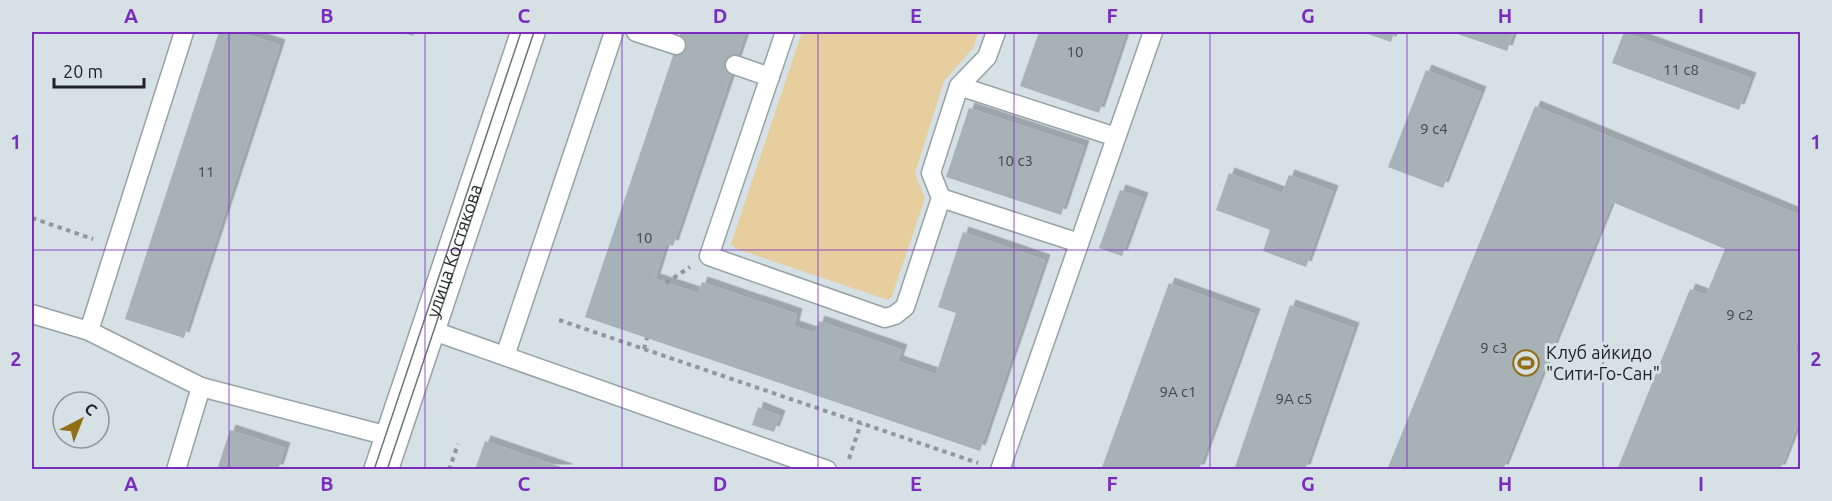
<svg xmlns="http://www.w3.org/2000/svg" width="1832" height="501" font-family="Ubuntu,sans-serif">
<style>
.green{fill:#e7ce9e}
.building{fill:#a7b2b6;filter:url(#shadow)}
.lines{fill:none;stroke-linecap:round;stroke-linejoin:round}
.service-casing{stroke:#97a2a6;stroke-width:21}
.tertiary-casing{stroke:#97a2a6;stroke-width:36}
.path{stroke:#8f989b;stroke-width:4;stroke-dasharray:4.5 4.5;stroke-linecap:butt}
.service{stroke:#fff;stroke-width:18}
.tertiary{stroke:#fff;stroke-width:33}
.tram{stroke:#6d7477;stroke-width:1.5}
.grid{fill:none;stroke:#7b2cbf;stroke-width:1.5;stroke-opacity:0.55}
.labels{text-anchor:middle;stroke-width:6;stroke-linejoin:round;paint-order:stroke}
.number-label{font-size:15px;fill:#404648}
.street-label{font-size:18px;fill:#1e2224;stroke:#d5e1e5}
.poi-label{font-size:18px;fill:#1e2224;stroke:#d5e1e5;text-anchor:start}
.neatline{fill:none;stroke:#7b2cbf;stroke-width:2}
.grid-label{font-size:20px;text-anchor:middle;font-weight:bold;fill:#7b2cbf}
</style>
<defs>
<filter id="shadow"><feDropShadow dx="5.5" dy="-5.5" stdDeviation="0" flood-color="#0004"/></filter>
</defs>
<rect width="100%" height="100%" fill="#d5e1e5"/>
<path class="green" d="M802 32H979L973 48 944 81 915 173 925 198 892 296 888 300 737 249 731 244Z"/>
<g class="building">
<path d="M219 32H240L280 45 184 338 125 319Z"/>
<path d="M401 32H415L413 36Z"/>
<path d="M681 32H746L673 246 666 244 655 279 698 293 702 282 797 314 794 326 815 333 819 321 902 350 898 361 936 374 956 313 938 307 963 232 1045 260 980 451 585 317Z"/>
<path d="M1039 32H1126L1099 113 1020 86Z"/>
<path d="M1362 32H1394L1391 42Z"/>
<path d="M1452 32H1514L1507 51Z"/>
<path d="M1624 32 1751 78 1739 110 1612 63Z"/>
<path d="M1426 70 1481 92 1443 188 1388 167Z"/>
<path d="M1535 106 1800 215V334L1795 349 1800 352V419L1780 470H1617L1690 289 1706 295 1725 249 1612 202 1503 470H1387Z"/>
<path d="M969 108 1084 146 1061 215 946 177Z"/>
<path d="M1229 173 1282 193 1289 175 1333 191 1306 267 1263 251 1270 230 1216 210Z"/>
<path d="M1120 190 1143 198 1122 256 1099 248Z"/>
<path d="M1169 283 1255 314 1199 470H1101Z"/>
<path d="M1290 305 1354 328 1305 470H1234Z"/>
<path d="M758 407 780 416 774 432 752 425Z"/>
<path d="M230 430 285 448 278 470H217Z"/>
<path d="M485 441 567 469V470H475Z"/>
</g>
<g class="lines">
<g class="service-casing">
<g id="service">
<path d="M636 32 676 45"/>
<path d="M785 32 709 256 885 318 895 315 905 307 941 198 931 173 959 86 987 57 996 32"/>
<path d="M735 65 770 77"/>
<path d="M959 86 1116 137"/>
<path d="M941 198 1079 243"/>
<path d="M32 314 89 331 201 387"/>
<path d="M428 329 827 470"/>
<path d="M89 331 184 32"/>
<path d="M505 356 614 32"/>
<path d="M176 470 201 387 392 437"/>
<path d="M1000 470 1153 32"/>
</g>
</g>
<g class="tertiary-casing">
<g id="tertiary">
<path id="s1" d="M381 470 528 32"/>
</g>
</g>
<g class="path">
<path d="M32 218 93 239"/>
<path d="M666 283 690 267"/>
<path d="M559 320 978 463"/>
<path d="M644 349 647 338"/>
<path d="M849 459 861 423"/>
<path d="M449 470 458 444"/>
</g>
<use href="#service" class="service"/>
<use href="#tertiary" class="tertiary"/>
<g class="tram">
<path d="M374 470 521 32"/>
<path d="M387 470 534 32"/>
</g>
</g>
<path class="grid" d="M229 32V470M425 32V470M622 32V470M818 32V470M1014 32V470M1210 32V470M1407 32V470M1603 32V470M32 250H1800"/>
<defs>
<g id="stadium-ring" transform="scale(1.35)"><circle r="9.5" fill="#d5e1e5" stroke="#916e14" stroke-width="1.5"/><path d="M0-5a6.5 5 0 1 0 0 10a6.5 5 0 1 0 0-10ZM-3.5-1.8h7v3.6h-7Z" fill="#916e14"/></g>
</defs>
<g fill-rule="evenodd">
<use href="#stadium-ring" x="1526" y="363"/>
</g>
<g class="labels">
<g class="number-label">
<text x="1075" y="57">10</text>
<text x="1681" y="75">11 с8</text>
<text x="1434" y="134">9 с4</text>
<text x="1015" y="166">10 с3</text>
<text x="206" y="177">11</text>
<text x="644" y="243">10</text>
<text x="1740" y="320">9 с2</text>
<text x="1494" y="353">9 с3</text>
<text x="1178" y="397">9А с1</text>
<text x="1294" y="404">9А с5</text>
</g>
<g class="street-label">
<text dy="6" stroke="none"><textPath href="#s1" startOffset="231">улица Костякова</textPath></text>
</g>
<g class="poi-label">
<text x="1546" y="359">Клуб айкидо<tspan x="1546" dy="21">"Сити-Го-Сан"</tspan></text>
</g>
</g>
<rect width="1832" height="501" fill="none" stroke="#d5e1e5" stroke-width="66"/>
<g transform="translate(81 420) rotate(42)"><circle r="28" fill="#d5e1e5" stroke="#8c9598" stroke-width="1.5"/>
<path d="M0-4.5L10 22L0 15L-10 22Z" fill="#916e14"/>
<text y="-9" font-size="16" font-weight="bold" text-anchor="middle" fill="#1e2224">С</text>
</g>
<path d="M54 78v9h90v-9" fill="none" stroke="#1e2224" stroke-width="3"/>
<text x="63" y="78" font-size="18" fill="#1e2224" stroke="#d5e1e5" stroke-width="4.5" paint-order="stroke">20 m</text>
<rect x="33" y="33" width="1766" height="435" class="neatline"/>
<g class="grid-label">
<text x="131" y="23">A</text>
<text x="327" y="23">B</text>
<text x="524" y="23">C</text>
<text x="720" y="23">D</text>
<text x="916" y="23">E</text>
<text x="1112" y="23">F</text>
<text x="1308" y="23">G</text>
<text x="1505" y="23">H</text>
<text x="1701" y="23">I</text>
<text x="16" y="149">1</text>
<text x="1816" y="149">1</text>
<text x="16" y="366">2</text>
<text x="1816" y="366">2</text>
<text x="131" y="491">A</text>
<text x="327" y="491">B</text>
<text x="524" y="491">C</text>
<text x="720" y="491">D</text>
<text x="916" y="491">E</text>
<text x="1112" y="491">F</text>
<text x="1308" y="491">G</text>
<text x="1505" y="491">H</text>
<text x="1701" y="491">I</text>
</g>
</svg>
